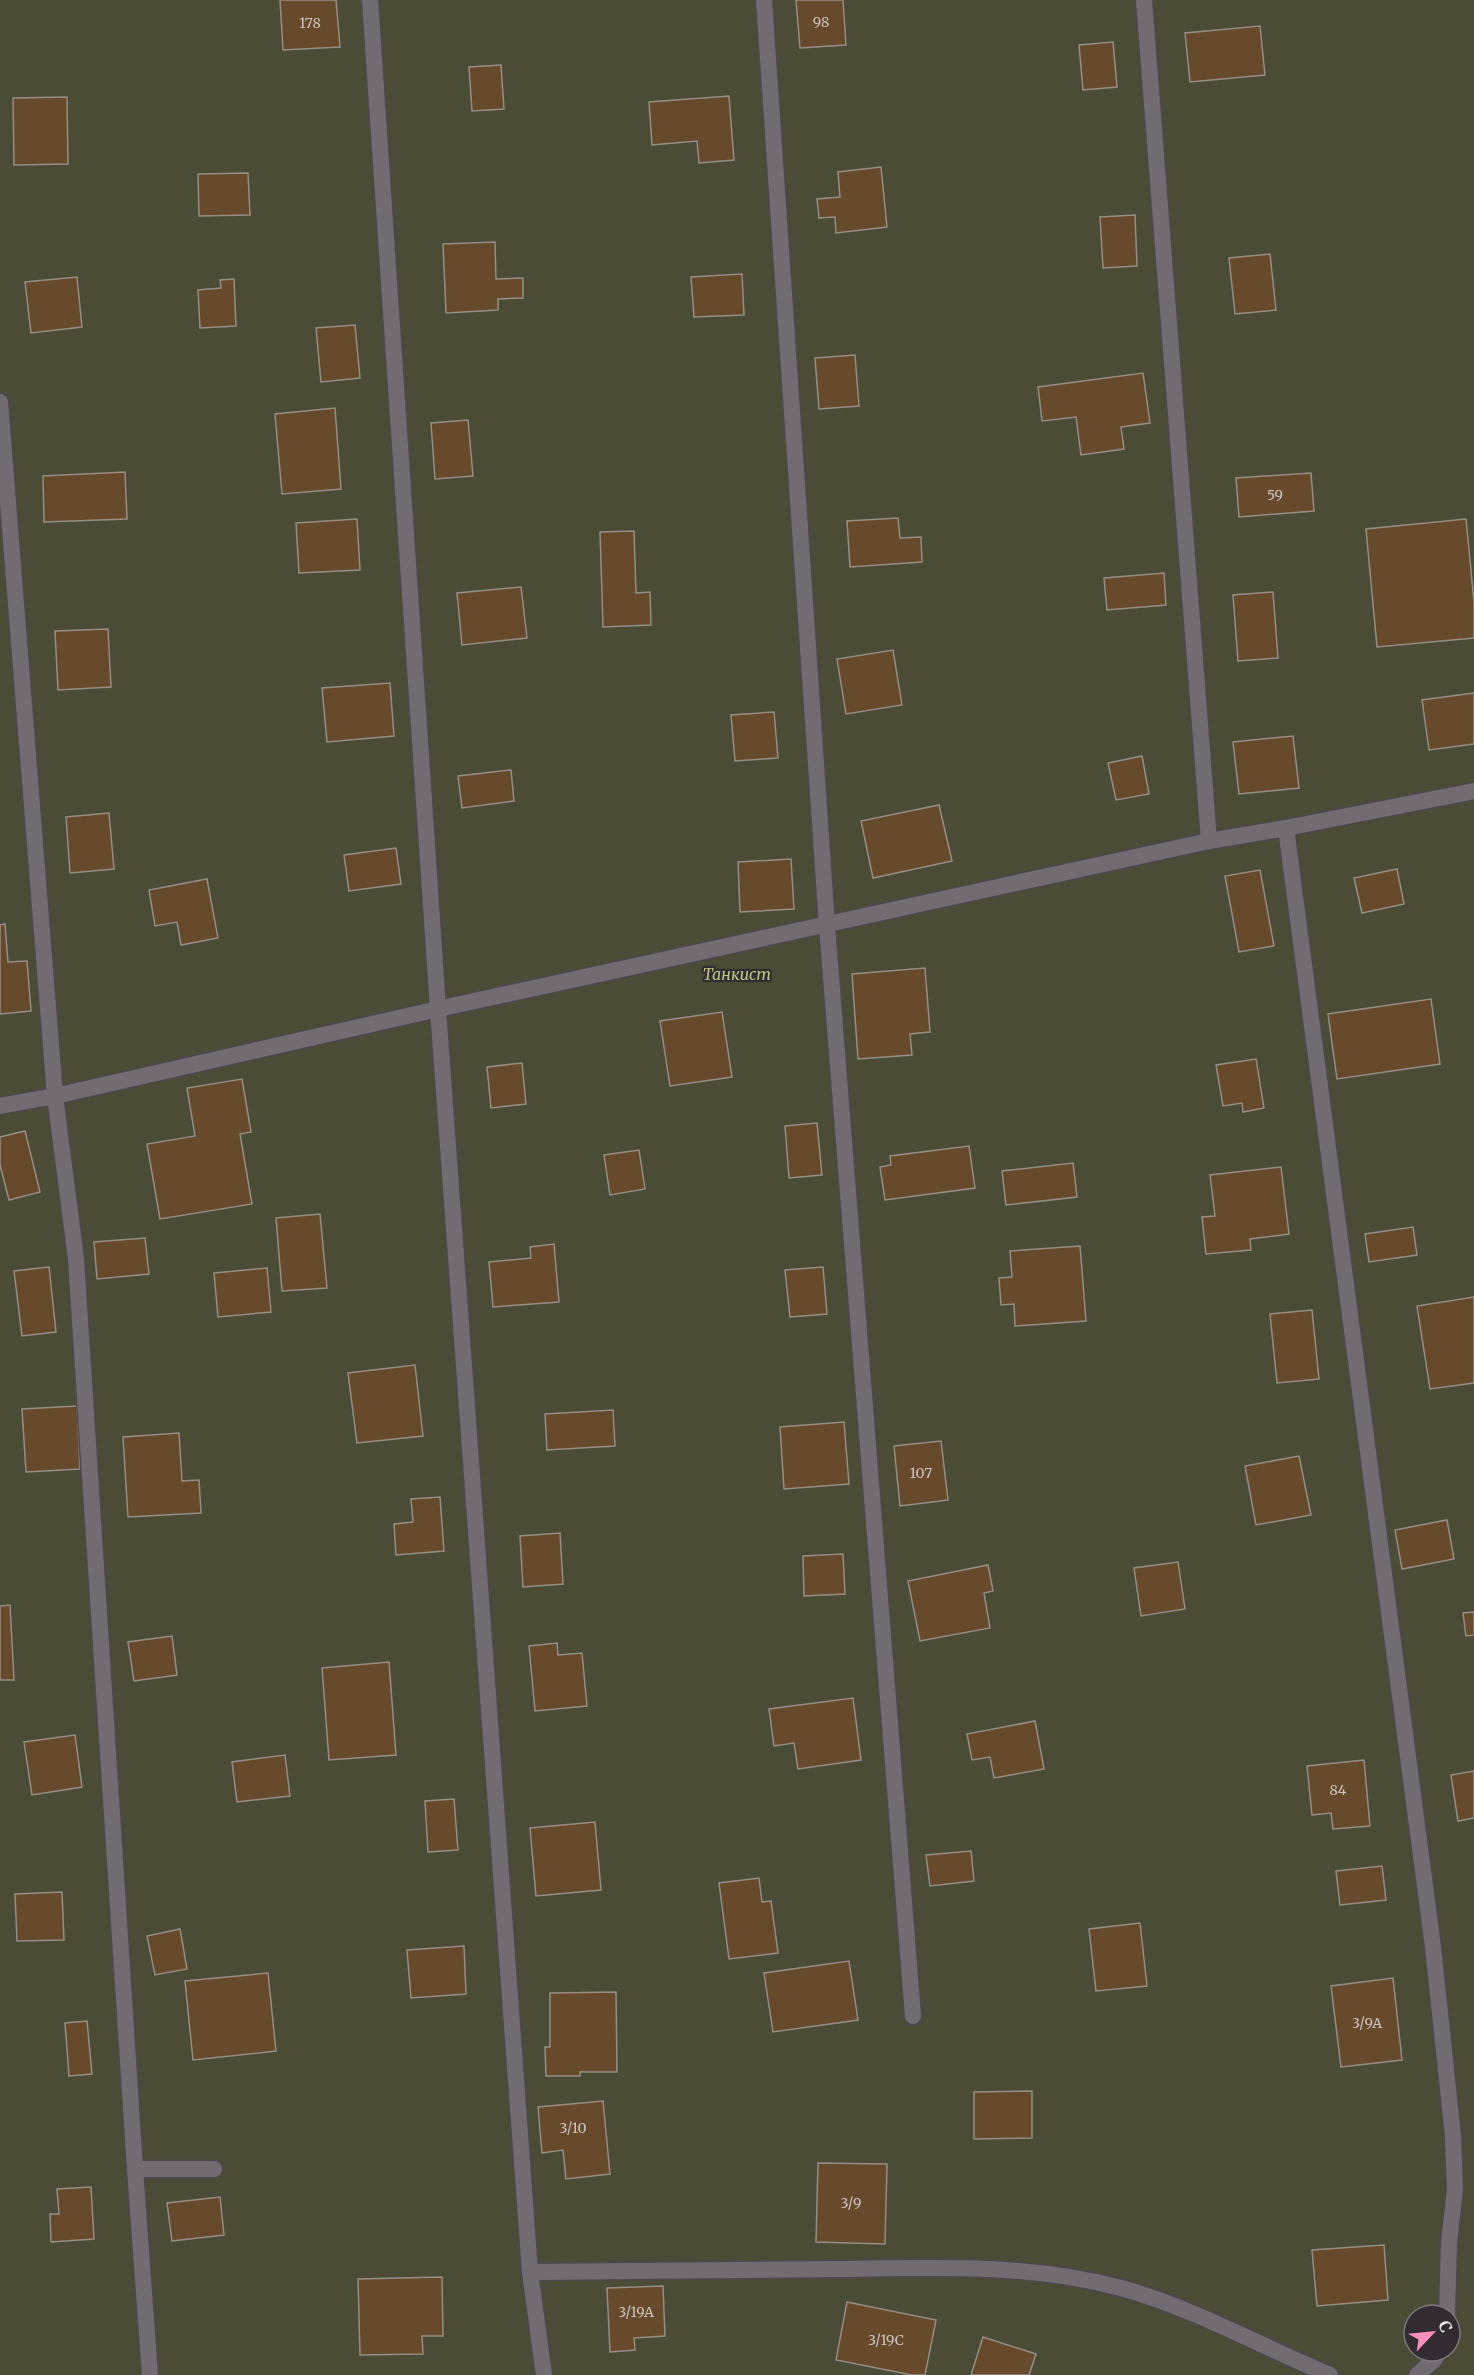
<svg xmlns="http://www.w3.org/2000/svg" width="1474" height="2375" font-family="Merriweather,serif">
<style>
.garden{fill:#4a4c35;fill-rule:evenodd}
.building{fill:#67492b;stroke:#968e86;stroke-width:1.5}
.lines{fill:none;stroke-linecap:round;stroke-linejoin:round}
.lane-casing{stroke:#4e484e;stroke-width:19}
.lane{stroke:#736b72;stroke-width:16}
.labels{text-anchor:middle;stroke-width:4.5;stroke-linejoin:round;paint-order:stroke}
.number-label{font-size:14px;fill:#cec3c0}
.park-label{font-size:16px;font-style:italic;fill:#bfc681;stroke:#322c32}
</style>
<rect width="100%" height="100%" fill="#322c32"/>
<path class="garden" d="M0 0H1474V2375H0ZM1414 2315H1450V2351H1414Z"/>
<g class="building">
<path d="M280 0H336L340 47 283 50Z"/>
<path d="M796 0H843L846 45 800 48Z"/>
<path d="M1260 26 1265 75 1190 82 1185 33Z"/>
<path d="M1113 42 1117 87 1083 90 1079 45Z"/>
<path d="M501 65 504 109 472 111 469 67Z"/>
<path d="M729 96 734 160 699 163 697 141 652 145 649 102Z"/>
<path d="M67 97 68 164 14 165 13 98Z"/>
<path d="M881 167 887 227 836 233 835 217 819 218 817 199 840 197 838 172Z"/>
<path d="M248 173 250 215 199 216 198 174Z"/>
<path d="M1135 215 1137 266 1103 268 1100 217Z"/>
<path d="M495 242 496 279 523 278V298L498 299V310L446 313 443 244Z"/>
<path d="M1270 254 1276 310 1235 314 1229 258Z"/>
<path d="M742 274 744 315 694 317 691 277Z"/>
<path d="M77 277 82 327 31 333 25 282Z"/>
<path d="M234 279 236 326 200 328 198 290 221 288 220 280Z"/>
<path d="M355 325 360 378 321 382 316 328Z"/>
<path d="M855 355 859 406 819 409 815 358Z"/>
<path d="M1143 373 1150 423 1121 427 1124 449 1081 455 1076 417 1042 421 1038 387Z"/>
<path d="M335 408 341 489 282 494 275 414Z"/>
<path d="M468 420 473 476 435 479 431 423Z"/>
<path d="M125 472 127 519 44 522 43 476Z"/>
<path d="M1311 473 1314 511 1239 517 1236 478Z"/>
<path d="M898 518 900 538 921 537 922 562 850 567 847 521Z"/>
<path d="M357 519 360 570 299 573 296 523Z"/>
<path d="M1466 519 1474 602V638L1377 647 1366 529Z"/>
<path d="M634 531 636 593 650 592 651 625 603 627 600 532Z"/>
<path d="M1164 573 1166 605 1107 610 1104 578Z"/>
<path d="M521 587 527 638 462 645 457 593Z"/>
<path d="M1273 592 1278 658 1238 661 1233 595Z"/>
<path d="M108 629 111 687 58 690 55 631Z"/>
<path d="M893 650 902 705 846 714 837 659Z"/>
<path d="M390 683 394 736 327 742 322 688Z"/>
<path d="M1474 693V744L1429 750 1422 700Z"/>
<path d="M774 712 778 758 735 761 731 715Z"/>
<path d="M1293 736 1299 788 1239 794 1233 742Z"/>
<path d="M1142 756 1149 794 1116 800 1108 763Z"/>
<path d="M511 770 514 801 462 808 458 776Z"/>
<path d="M939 805 952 861 873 878 861 821Z"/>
<path d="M109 813 114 869 70 873 66 817Z"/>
<path d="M396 848 401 884 349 891 344 855Z"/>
<path d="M791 859 794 909 740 912 738 862Z"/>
<path d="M1397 869 1404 904 1362 913 1354 878Z"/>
<path d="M1260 870 1274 946 1239 952 1225 876Z"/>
<path d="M207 879 218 938 181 945 177 922 155 926 149 890Z"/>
<path d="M5 924 8 962 27 961 31 1011 0 1014V925Z"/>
<path d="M925 968 930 1032 910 1034 912 1055 858 1059 852 974Z"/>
<path d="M1431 999 1440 1064 1337 1079 1328 1014Z"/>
<path d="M722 1012 732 1077 670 1086 660 1021Z"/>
<path d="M1256 1059 1264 1108 1243 1112 1242 1103 1223 1106 1216 1065Z"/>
<path d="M522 1063 526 1104 491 1108 487 1067Z"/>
<path d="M242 1079 251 1132 240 1134 252 1204 160 1219 147 1144 195 1136 187 1088Z"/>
<path d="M817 1123 822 1175 789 1178 785 1126Z"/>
<path d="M25 1131 40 1192 9 1200 0 1165V1137Z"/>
<path d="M969 1146 975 1188 885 1200 880 1167 891 1165 890 1156Z"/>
<path d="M639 1150 645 1189 610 1195 604 1155Z"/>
<path d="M1073 1163 1077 1197 1006 1205 1002 1171Z"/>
<path d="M1281 1167 1289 1234 1250 1239 1251 1250 1206 1254 1202 1217 1215 1216 1210 1175Z"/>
<path d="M320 1214 327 1288 282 1291 276 1218Z"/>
<path d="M1413 1227 1417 1255 1369 1262 1365 1234Z"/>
<path d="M145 1238 149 1274 97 1279 94 1242Z"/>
<path d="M554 1244 559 1302 493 1307 489 1262 531 1258 530 1247Z"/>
<path d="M1080 1246 1086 1321 1015 1326 1014 1304 1001 1305 999 1278 1012 1277 1010 1251Z"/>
<path d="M49 1267 56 1332 22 1336 14 1271Z"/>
<path d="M823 1267 827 1314 790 1317 785 1270Z"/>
<path d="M267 1268 271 1312 218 1317 214 1273Z"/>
<path d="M1474 1297V1383L1430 1389 1417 1306Z"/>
<path d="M1312 1310 1319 1379 1277 1383 1270 1314Z"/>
<path d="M415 1365 423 1436 357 1443 348 1373Z"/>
<path d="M77 1406 80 1469 26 1472 22 1409Z"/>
<path d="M613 1410 615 1446 547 1450 545 1414Z"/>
<path d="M844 1422 849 1484 784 1489 780 1427Z"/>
<path d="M179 1433 182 1481 199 1480 201 1513 128 1517 123 1437Z"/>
<path d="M941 1441 948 1500 900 1506 894 1446Z"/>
<path d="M1299 1456 1311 1515 1256 1525 1245 1466Z"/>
<path d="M440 1497 444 1551 396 1555 394 1524 413 1522 411 1499Z"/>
<path d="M1447 1520 1454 1559 1402 1569 1395 1530Z"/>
<path d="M560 1533 563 1584 523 1587 520 1536Z"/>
<path d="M843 1554 845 1594 804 1596 803 1556Z"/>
<path d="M1178 1562 1185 1609 1141 1616 1134 1568Z"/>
<path d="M988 1565 993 1591 984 1593 990 1628 920 1641 908 1581Z"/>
<path d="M10 1605 14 1680H0V1606Z"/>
<path d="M1474 1612V1635L1466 1636 1463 1613Z"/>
<path d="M172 1636 177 1675 134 1681 128 1642Z"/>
<path d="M557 1643 558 1655 582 1653 587 1706 535 1711 529 1646Z"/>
<path d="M389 1662 396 1755 329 1760 322 1668Z"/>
<path d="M853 1698 861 1760 798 1769 794 1743 774 1746 769 1709Z"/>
<path d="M1035 1721 1044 1769 994 1778 990 1757 972 1760 967 1734Z"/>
<path d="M75 1735 82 1787 32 1795 24 1742Z"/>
<path d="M285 1755 290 1796 237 1802 232 1762Z"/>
<path d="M1364 1760 1370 1826 1333 1829 1331 1813 1312 1815 1307 1766Z"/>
<path d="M1474 1771V1818L1458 1821 1451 1775Z"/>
<path d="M454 1799 458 1850 428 1852 425 1801Z"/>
<path d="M595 1822 601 1890 536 1896 530 1828Z"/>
<path d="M971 1851 974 1881 930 1886 926 1855Z"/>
<path d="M1382 1866 1386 1900 1340 1905 1336 1871Z"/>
<path d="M759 1878 762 1902 771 1901 778 1953 729 1959 719 1883Z"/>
<path d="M62 1892 64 1940 17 1941 15 1894Z"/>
<path d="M1140 1923 1147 1986 1096 1991 1089 1929Z"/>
<path d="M180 1929 187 1969 155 1975 147 1936Z"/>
<path d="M464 1946 466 1994 411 1998 407 1950Z"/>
<path d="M849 1961 858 2020 773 2032 764 1973Z"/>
<path d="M268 1973 276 2051 193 2060 185 1981Z"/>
<path d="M1393 1978 1402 2060 1341 2067 1331 1986Z"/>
<path d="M616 1992 617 2072H580V2076H546L545 2047H550V1993Z"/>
<path d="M87 2021 92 2074 69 2076 65 2023Z"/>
<path d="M1032 2091V2138L974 2139V2092Z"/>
<path d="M603 2101 610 2174 566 2179 563 2150 542 2153 538 2107Z"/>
<path d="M818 2163 887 2164 885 2244 816 2242Z"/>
<path d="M91 2187 94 2239 51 2242 50 2214H59L57 2189Z"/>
<path d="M220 2197 224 2235 172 2241 167 2203Z"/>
<path d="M1384 2245 1388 2300 1317 2306 1312 2250Z"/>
<path d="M442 2277 443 2336H422L423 2354 360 2355 358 2279Z"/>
<path d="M663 2286 665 2336 634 2338 635 2350 610 2352 607 2288Z"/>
<path d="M847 2302 936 2320 925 2375H912L836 2360Z"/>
<path d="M983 2337 1036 2354 1029 2375H971Z"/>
</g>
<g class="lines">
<g class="lane-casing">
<g id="lane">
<path d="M370 0 438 1009 530 2272 544 2375"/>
<path d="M764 0 827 926 913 2016"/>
<path d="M1144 0 1209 841"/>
<path d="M0 402 55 1096 76 1259 135 2169 150 2375"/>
<path d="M1286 828 1433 1947 1453 2136 1455 2190 1449 2242 1447 2315"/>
<path d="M0 1106 55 1096 438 1009 1209 841 1286 828 1474 791"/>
<path d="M135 2169H214"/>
<path d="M530 2272C632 2271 735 2270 838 2269 933 2268 1028 2263 1121 2288 1194 2308 1260 2346 1330 2375"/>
<path d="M1417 2375 1434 2360 1439 2351"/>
</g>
</g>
<use href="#lane" class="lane"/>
</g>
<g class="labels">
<g class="number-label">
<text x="821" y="27">98</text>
<text x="310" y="28">178</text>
<text x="1275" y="500">59</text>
<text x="921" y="1478">107</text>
<text x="1338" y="1795">84</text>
<text x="1367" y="2028">3/9А</text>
<text x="573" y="2133">3/10</text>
<text x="851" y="2208">3/9</text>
<text x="636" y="2317">3/19А</text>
<text x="886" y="2345">3/19С</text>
</g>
<g class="park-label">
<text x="737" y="980">Танкист</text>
</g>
</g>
<g transform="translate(1432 2333) rotate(64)"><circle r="28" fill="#322c32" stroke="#7e797e" stroke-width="1.5"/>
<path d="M0-4.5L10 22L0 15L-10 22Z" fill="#fe8ebc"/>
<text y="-9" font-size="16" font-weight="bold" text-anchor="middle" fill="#f1ecf1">С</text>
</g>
</svg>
